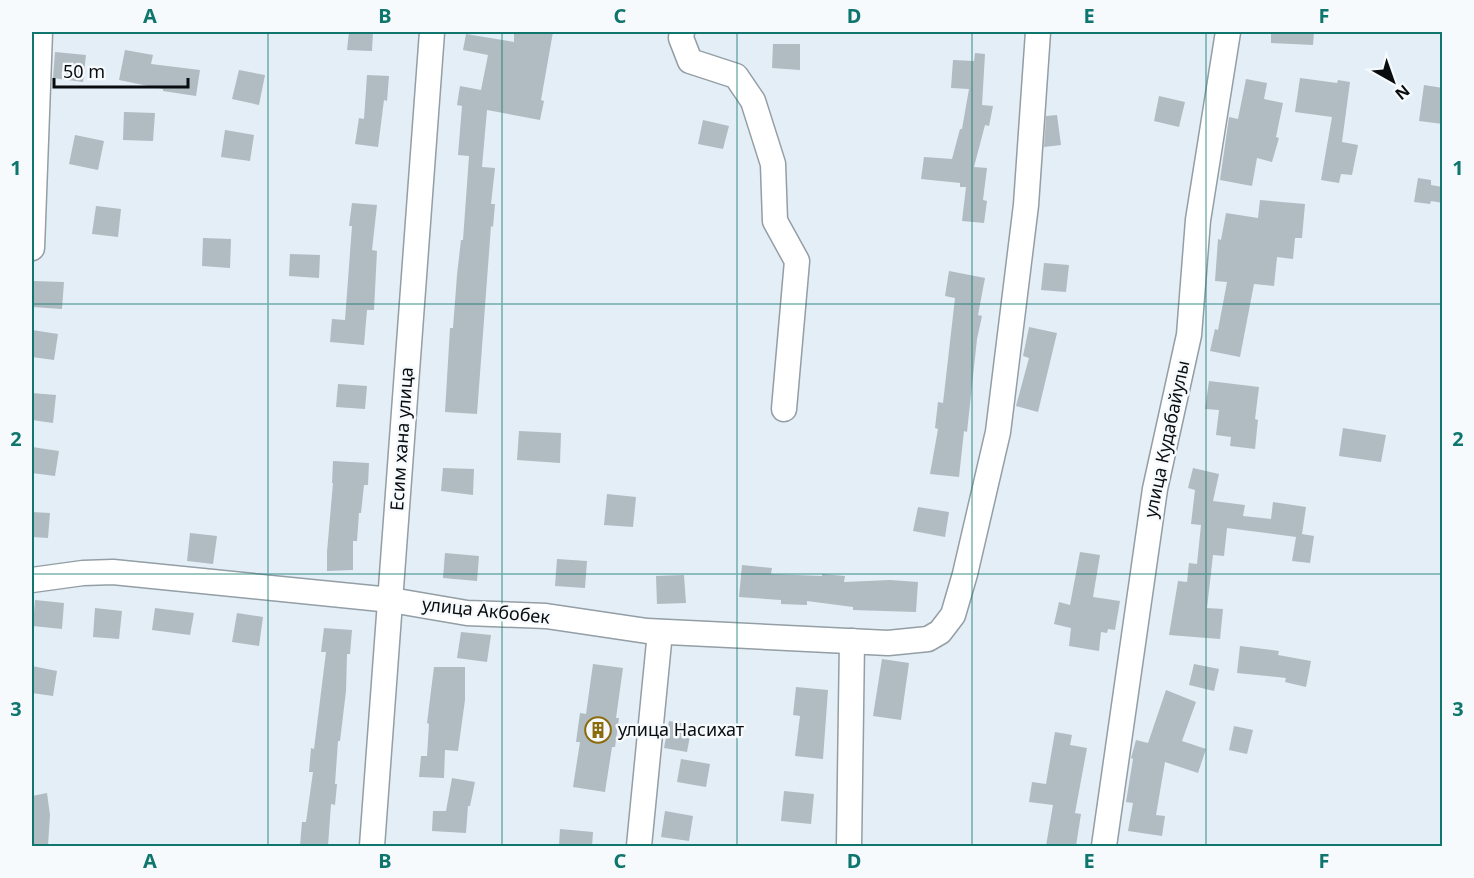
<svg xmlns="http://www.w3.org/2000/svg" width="1474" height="878" font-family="'Noto Sans',sans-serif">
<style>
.building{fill:#b0bbc2}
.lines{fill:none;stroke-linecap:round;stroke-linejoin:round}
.minor-casing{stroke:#939ea5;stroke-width:27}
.minor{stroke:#fff;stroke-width:24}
.grid{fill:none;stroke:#0f766e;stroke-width:1.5;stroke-opacity:0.55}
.labels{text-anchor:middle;stroke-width:5;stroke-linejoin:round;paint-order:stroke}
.street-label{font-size:18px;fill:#090d0f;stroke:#f6fafd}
.poi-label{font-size:18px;fill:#090d0f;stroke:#f6fafd;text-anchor:start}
.neatline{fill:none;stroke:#0f766e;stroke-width:2}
.grid-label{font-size:20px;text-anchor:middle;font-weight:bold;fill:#0f766e}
</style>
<rect width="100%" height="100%" fill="#e3eef6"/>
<g class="building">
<path d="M349 32H373L372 51 347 50Z"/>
<path d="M514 32H553L541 100 544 101 540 120 487 110 482 167 495 168 491 204H495L493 227 491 226 477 414 445 412 450 328H453L457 275 461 240H463L469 156 458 155 462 106 457 105 460 86 481 90 488 55 463 50 466 34 514 42Z"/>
<path d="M1271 32H1314L1313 45 1271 43Z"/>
<path d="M773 44H800V70L772 68Z"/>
<path d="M125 50 153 55 151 64 200 70 196 96 163 91V89L119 80Z"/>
<path d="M55 52 86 55 83 82 53 78Z"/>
<path d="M975 53 985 54 982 105 993 106 989 126 985 125 974 167 987 168 983 200 987 201 984 223 962 221 966 187H960V183L921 179 924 157 952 159 960 129H962L969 89 951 88 953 60 974 61Z"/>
<path d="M239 70 265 75 259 105 232 99Z"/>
<path d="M367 75 389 76 387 101 384 100 378 147 355 144 359 118 364 119Z"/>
<path d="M1300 78 1337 83 1338 80 1350 82 1342 142 1358 145 1352 175 1341 174 1339 183 1321 180 1332 117 1295 112Z"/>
<path d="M1246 79 1267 83 1264 99 1283 103 1276 137 1279 138 1272 162 1257 158 1252 186 1220 180 1229 117 1238 119Z"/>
<path d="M1424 85 1443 88V124L1419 121Z"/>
<path d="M1159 96 1185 102 1179 127 1154 121Z"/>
<path d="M124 112 155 113 153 141 123 140Z"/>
<path d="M1057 115 1061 145 1044 147 1046 116Z"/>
<path d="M703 120 729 126 723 149 698 144Z"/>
<path d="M225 130 254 135 250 161 221 157Z"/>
<path d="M75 135 104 141 98 170 69 164Z"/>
<path d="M1418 178 1431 180V185L1443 187V203L1431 201 1430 204 1414 202Z"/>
<path d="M1260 200 1305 204 1302 238H1295L1293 259 1277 257 1274 286 1254 284 1240 357 1210 351 1215 329 1218 330 1227 282 1215 281 1218 239 1221 240 1226 213 1258 218Z"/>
<path d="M352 203 377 205 372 250 377 251 374 310H367L364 345 330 342 332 319 345 320 352 226H349Z"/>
<path d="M96 206 121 209 118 237 92 234Z"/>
<path d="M203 238 231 239 230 268 202 266Z"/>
<path d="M290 254 320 255 319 278 289 276Z"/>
<path d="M1044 263 1069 265 1066 292 1041 290Z"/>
<path d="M949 271 985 278 978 315 982 316 977 339 967 432 964 431 959 477 930 474 938 429 935 428 938 402 943 403 955 298 945 296Z"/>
<path d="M33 281 64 282 62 309 32 307Z"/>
<path d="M1029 327 1057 333 1038 412 1016 406 1029 358 1023 356Z"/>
<path d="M32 330 58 334 54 360 32 357Z"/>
<path d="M1209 381 1259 387 1255 419 1258 420 1255 449 1230 446 1231 437 1216 435 1219 410 1205 409Z"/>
<path d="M338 384 367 386 365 409 336 407Z"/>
<path d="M32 393 56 395 53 423 32 420Z"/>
<path d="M1343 428 1386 435 1381 462 1339 456Z"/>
<path d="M519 431 561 433 560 463 517 460Z"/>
<path d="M32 447 59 451 55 476 32 473Z"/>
<path d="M333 461 369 463 368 485H364L361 513H359L357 541H353V570L327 571V552L333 483H332Z"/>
<path d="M443 468 474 469 473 495 441 491Z"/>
<path d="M1193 468 1219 474 1213 501 1245 505 1243 516 1271 519 1273 502 1306 507 1302 534 1314 536 1310 563 1292 561 1296 537 1227 528 1224 556 1213 555 1207 608 1223 609 1220 639 1169 635 1178 581 1187 582 1189 563 1197 564 1201 525 1191 524 1195 490 1188 488Z"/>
<path d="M607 494 636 497 633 527 604 525Z"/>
<path d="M918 507 949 512 945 537 913 531Z"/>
<path d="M32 512 50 513 48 538 32 537Z"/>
<path d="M190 533 217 536 213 564 187 561Z"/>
<path d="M1080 552 1100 555 1093 597 1120 601 1115 630 1108 629 1107 633 1101 632 1099 651 1069 646 1071 628 1054 624 1059 602 1070 605Z"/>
<path d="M445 553 479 556 477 581 443 578Z"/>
<path d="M557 559 587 561 585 588 555 586Z"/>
<path d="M742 565 772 568 771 574 822 576V574L845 576 844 582 890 580 918 582 916 612 853 610V607L807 601V605L781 604V600L739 597Z"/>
<path d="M684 575 686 603 657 604 656 576Z"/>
<path d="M35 600 64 603 62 629 33 626Z"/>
<path d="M95 608 122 611 119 639 93 637Z"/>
<path d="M155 608 194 613 190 635 152 630Z"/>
<path d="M237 613 263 617 259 646 232 642Z"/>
<path d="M324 628 352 630 350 654H347L346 691 340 741H338L335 784H337L335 805 331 804 328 846H300L302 822H306L313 772H309L311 748 314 749 326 652H321Z"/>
<path d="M461 632 491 635 487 662 457 658Z"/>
<path d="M1240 646 1279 651 1278 655 1311 661 1306 687 1285 682 1286 678 1237 673Z"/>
<path d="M882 659 909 663 901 720 873 716Z"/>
<path d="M593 664 623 668 616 718H619L615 747H612L605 792 573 787 580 742H576L580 713 586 714Z"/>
<path d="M1194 664 1219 669 1214 691 1189 685Z"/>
<path d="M32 666 57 671 53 696 32 693Z"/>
<path d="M434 667H465V700L458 751 445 750 444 778 419 777 421 756H427L429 724 427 723Z"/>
<path d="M796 687 828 690 823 759 795 756 800 716 793 715Z"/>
<path d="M1166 690 1196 702 1182 741 1206 749 1198 773 1165 762 1156 815 1165 816 1162 836 1128 831 1133 803 1126 802 1133 759 1131 758 1136 740 1148 743Z"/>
<path d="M669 721 692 725 687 752 664 748Z"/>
<path d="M1234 726 1253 730 1247 754 1229 750Z"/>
<path d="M1055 732 1072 735 1070 745 1087 748 1075 813 1081 814 1076 846H1046L1053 805 1029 802 1032 782 1046 784Z"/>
<path d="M681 759 710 764 706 787 677 782Z"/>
<path d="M452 778 475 782 470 806H468L466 833 432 831 433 811H446Z"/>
<path d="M784 791 814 794 811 824 781 821Z"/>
<path d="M47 793 50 815 48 846H32V796Z"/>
<path d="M665 811 693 816 689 841 661 837Z"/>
<path d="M560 829 593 832 592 846H559Z"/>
</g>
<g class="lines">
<g class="minor-casing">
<g id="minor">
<path d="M682 32 681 38 690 61 736 76 753 101 773 164 775 221 797 261 784 409"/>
<path d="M32 248 40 32"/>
<path d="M32 580 83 573 113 572 391 600 467 613 546 616 647 631 888 643 928 639 940 632 953 615 965 574 998 432 1026 205 1038 32"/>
<path d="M372 846 432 32"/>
<path d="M639 846 660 632"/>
<path d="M849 846 852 641"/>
<path d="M1104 846 1155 489 1189 335 1198 220 1228 32"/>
</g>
</g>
<use href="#minor" class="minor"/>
</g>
<path class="grid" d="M268 32V846M502 32V846M737 32V846M972 32V846M1206 32V846M32 304H1442M32 574H1442"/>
<defs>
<g id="building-ring" transform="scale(1.35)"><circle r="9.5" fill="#f6fafd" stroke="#8b6b0b" stroke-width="1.5"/><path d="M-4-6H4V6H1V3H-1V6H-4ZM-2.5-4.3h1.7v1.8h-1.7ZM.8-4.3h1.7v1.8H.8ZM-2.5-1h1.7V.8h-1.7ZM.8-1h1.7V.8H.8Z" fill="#8b6b0b"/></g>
</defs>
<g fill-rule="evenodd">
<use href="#building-ring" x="598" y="730"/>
</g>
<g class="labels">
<g class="street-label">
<text transform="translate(402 439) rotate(-86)" y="6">Есим хана улица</text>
<text transform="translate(1167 439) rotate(-78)" y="6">улица Кудабайулы</text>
<text transform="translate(486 611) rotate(6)" y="6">улица Акбобек</text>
</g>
<g class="poi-label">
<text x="618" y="736">улица Насихат</text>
</g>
</g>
<rect width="1474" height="878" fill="none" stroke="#f6fafd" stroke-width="66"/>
<g transform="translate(1393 81) rotate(140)" stroke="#f6fafd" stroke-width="4.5" paint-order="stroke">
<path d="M0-4.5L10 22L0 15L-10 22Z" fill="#090d0f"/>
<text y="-9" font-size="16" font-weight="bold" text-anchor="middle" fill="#090d0f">N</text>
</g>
<path d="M54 78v9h134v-9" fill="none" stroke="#090d0f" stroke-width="3"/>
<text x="63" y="78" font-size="18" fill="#090d0f" stroke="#f6fafd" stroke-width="4.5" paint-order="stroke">50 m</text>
<rect x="33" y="33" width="1408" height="812" class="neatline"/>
<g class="grid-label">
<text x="150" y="23">A</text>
<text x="385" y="23">B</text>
<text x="620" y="23">C</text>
<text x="854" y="23">D</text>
<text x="1089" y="23">E</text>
<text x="1324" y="23">F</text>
<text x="16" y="175">1</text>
<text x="1458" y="175">1</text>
<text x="16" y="446">2</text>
<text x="1458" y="446">2</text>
<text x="16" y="716">3</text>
<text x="1458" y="716">3</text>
<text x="150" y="868">A</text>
<text x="385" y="868">B</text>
<text x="620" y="868">C</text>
<text x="854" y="868">D</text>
<text x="1089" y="868">E</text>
<text x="1324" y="868">F</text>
</g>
</svg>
